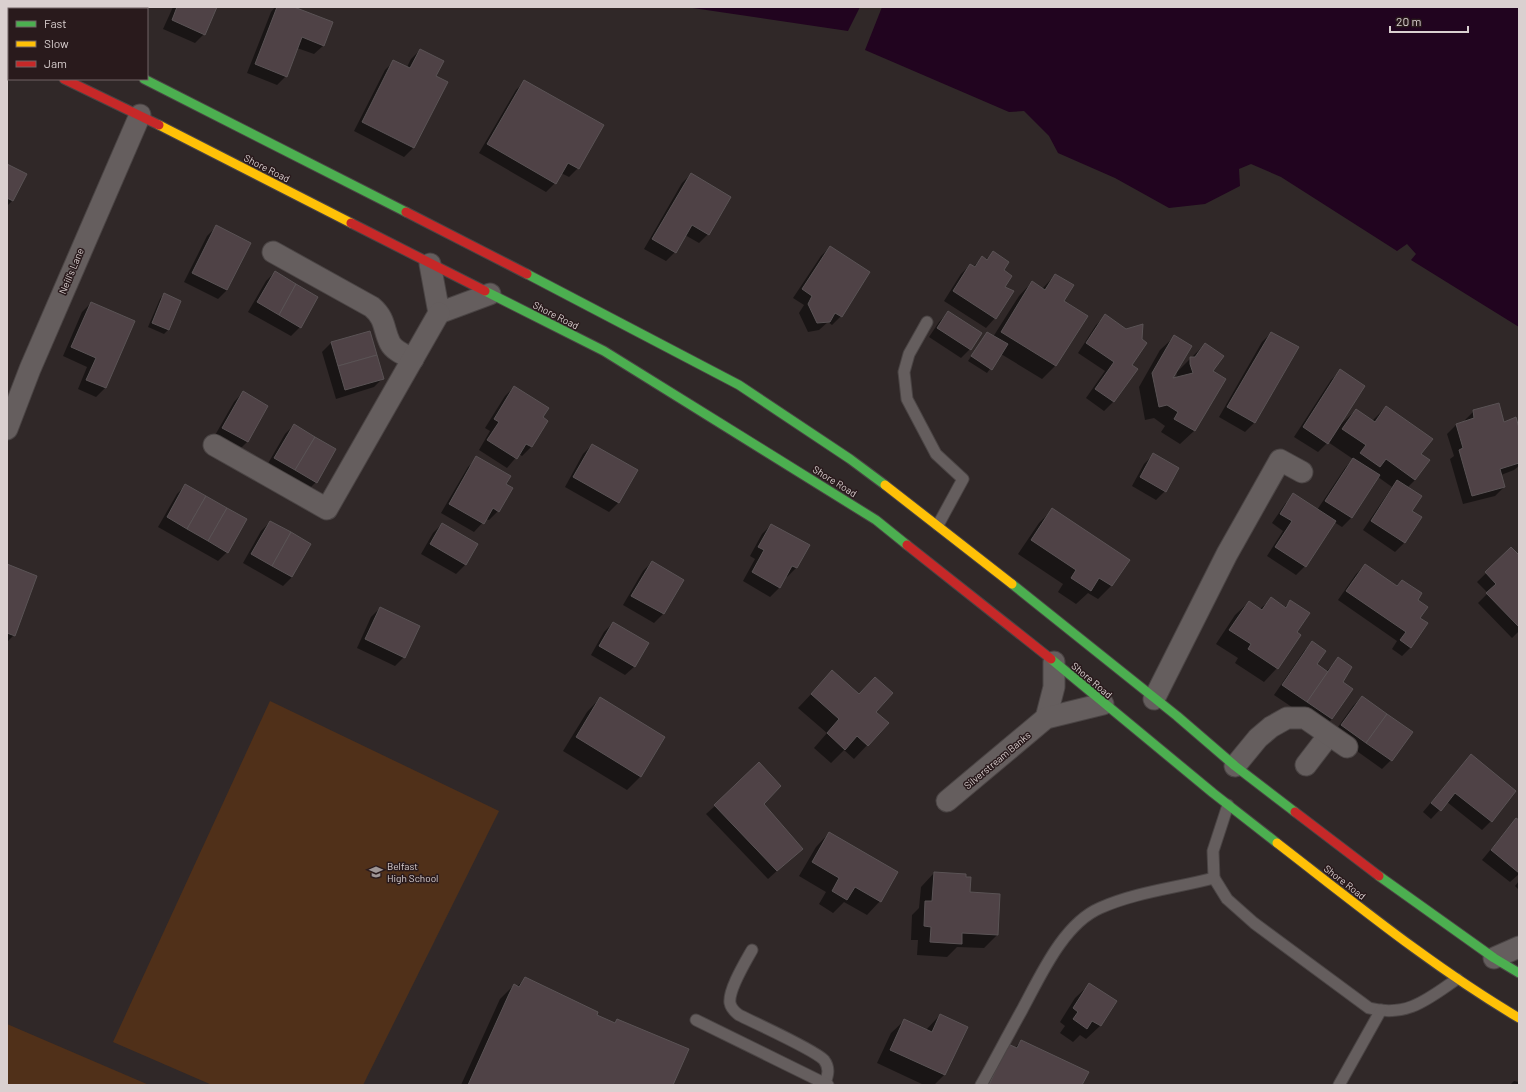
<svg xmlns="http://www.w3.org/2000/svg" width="1526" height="1092" font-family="Barlow,sans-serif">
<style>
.green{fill:#503019}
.water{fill:#21041f}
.shadow{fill:#0007}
.building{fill:#4f4246;stroke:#5a5355}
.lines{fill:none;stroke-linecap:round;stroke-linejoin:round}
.lane-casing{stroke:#4a4444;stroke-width:13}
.street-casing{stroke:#4a4444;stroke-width:23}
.fast-casing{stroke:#4a4444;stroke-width:11}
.slow-casing{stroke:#4a4444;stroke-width:11}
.jam-casing{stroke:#4a4444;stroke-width:11}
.lane{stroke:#655e5e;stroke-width:11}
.street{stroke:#655e5e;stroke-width:21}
.fast{stroke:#4caf50;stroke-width:9}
.slow{stroke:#ffc107;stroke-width:9}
.jam{stroke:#c62828;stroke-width:9}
.labels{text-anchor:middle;stroke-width:3;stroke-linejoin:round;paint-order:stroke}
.street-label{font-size:10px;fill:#dad0d0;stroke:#291a1c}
.poi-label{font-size:10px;fill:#dad0d0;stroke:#291a1c;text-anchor:start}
</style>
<rect width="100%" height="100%" fill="#302828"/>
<g class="green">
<path d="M270 701 499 811 363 1085H212L113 1042Z"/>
<path d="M7 1024 149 1085H7Z"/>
</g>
<g class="water">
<path d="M686 7H860L848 31Z"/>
<path d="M882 7H1519V327L1411 260 1416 254 1407 244 1397 251 1281 177 1251 164 1239 169 1240 186 1205 204 1169 208 1115 178 1058 153 1049 136 1024 111 1009 112 865 50Z"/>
</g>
<g class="shadow">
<path d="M173 7H216L204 34 195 43 163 29Z"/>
<path d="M275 7H291L324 45 314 54 297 48 286 76 277 85 247 73 271 12Z"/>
<path d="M420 50 435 77 413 148 404 157 354 131 385 70 394 61 407 67 411 59Z"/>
<path d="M525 81 578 168 569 177 561 173 555 183 546 192 479 153 516 90Z"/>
<path d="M7 165 25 174 12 201 7 206Z"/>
<path d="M691 174 708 234 699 243 685 235 675 252 666 261 644 249 682 183Z"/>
<path d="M216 227 227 290 218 299 184 282 207 236Z"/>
<path d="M830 247 841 316 832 325 828 322 819 330 808 332 799 313 804 305 793 298 821 256Z"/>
<path d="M993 253 1002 271 1004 287 995 318 986 328 944 301 961 274 970 265 973 267 982 258 985 260Z"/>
<path d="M275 272 300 327 291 336 248 312 266 281Z"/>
<path d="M1055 275 1063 302 1086 316 1055 366 1042 379 1001 354 987 373 968 361 987 333 993 337 1019 296 1032 282 1042 289Z"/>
<path d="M164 294 180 301 168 330 164 334 148 327 160 299Z"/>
<path d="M91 303 134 322 105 388 96 397 78 389 87 367 63 356 82 312Z"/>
<path d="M948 313 970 349 961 358 929 337 939 322Z"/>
<path d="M1105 316 1131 365 1113 402 1104 411 1086 398 1105 371 1078 353 1096 325Z"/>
<path d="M369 332 383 378 374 387 336 399 322 352 331 343Z"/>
<path d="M1271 333 1298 348 1254 423 1245 432 1219 417 1262 342Z"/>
<path d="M1174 337 1171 380 1176 378 1177 372 1205 344 1212 371 1225 379 1194 431 1180 444 1161 432 1165 426 1154 418 1145 420 1139 387 1160 350Z"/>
<path d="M1340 371 1332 436 1333 437 1342 423 1356 410 1372 421 1386 407 1420 455 1415 480 1407 488 1411 511 1404 543 1395 552 1363 530 1392 487 1378 477 1351 518 1342 527 1334 522 1305 566 1296 575 1267 556 1283 531 1272 523 1285 504 1294 495 1317 510 1345 468 1353 459 1328 442 1318 452 1294 437 1331 380Z"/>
<path d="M514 387 547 421 531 447 522 456 519 454 507 468 479 450 490 431 485 428 505 396Z"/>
<path d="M243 392 267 406 247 442 238 451 214 437 234 402Z"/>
<path d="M1474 411 1519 431V466L1514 470 1501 475 1504 487 1495 496 1463 504 1450 459 1454 456 1447 434 1456 425 1465 422V420Z"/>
<path d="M294 425 316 482 307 491 266 467 285 434Z"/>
<path d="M592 445 637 470 618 503 609 512 565 487 583 454Z"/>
<path d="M1154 454 1165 491 1156 500 1132 486 1144 464Z"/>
<path d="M477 458 505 485 511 488 498 511 489 520 486 519 474 532 441 513 468 467Z"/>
<path d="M186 485 227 552 218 561 158 527 177 494Z"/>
<path d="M1052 510 1128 560 1111 586 1098 599 1088 593 1076 604 1058 592 1063 584 1018 554 1039 523Z"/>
<path d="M270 522 292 577 283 586 243 563 261 531Z"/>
<path d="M442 524 476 544 465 565 456 574 421 554 433 533Z"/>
<path d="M771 525 809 546 796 568 787 577 786 576 779 588 770 597 743 581 755 559 750 556 762 534Z"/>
<path d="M1511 549 1519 556V631L1512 638 1478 603 1488 593 1477 582Z"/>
<path d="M652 562 682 581 663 614 654 623 623 605 643 571Z"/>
<path d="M7 565 14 635 7 642Z"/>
<path d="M1365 565 1396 586 1402 581 1416 600 1419 618 1411 647 1402 656 1392 649 1397 641 1338 600 1356 574Z"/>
<path d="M1271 599 1284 608 1290 602 1296 633 1277 668 1264 682 1235 663 1238 658 1216 644 1235 615 1249 602 1260 609Z"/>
<path d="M380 608 404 657 395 666 357 648 371 617Z"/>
<path d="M613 623 635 666 625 675 591 655 604 632Z"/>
<path d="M1313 642 1316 664 1326 672 1338 659 1342 682 1352 689 1332 719 1323 728 1274 695 1304 651Z"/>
<path d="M832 672 858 695 875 678V712L888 723 854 759 844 750 831 763 814 748 827 733 798 708Z"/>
<path d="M1362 697 1411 732 1391 760 1382 769 1333 734 1353 706Z"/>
<path d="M600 698 641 776 627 790 563 751 587 712Z"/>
<path d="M1471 755 1491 821 1482 830 1447 802 1431 819 1423 812Z"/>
<path d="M763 804 801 849 768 879 706 814 715 806Z"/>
<path d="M1516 819 1519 822V874L1510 882 1482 860Z"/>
<path d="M829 833 880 901 867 915 844 902 833 913 819 904 826 892 799 876 816 847Z"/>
<path d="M934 873 969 893 997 935 984 948 957 947 947 957 917 955 918 940H911L912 915 919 908 921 887Z"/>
<path d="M1519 881V890L1515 886Z"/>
<path d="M525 978 595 1015 614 1023 617 1020 672 1085H461L500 999 514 985 517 987Z"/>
<path d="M1089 985 1115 1002 1100 1026 1086 1039 1080 1035 1073 1042 1060 1033 1065 1026 1060 1022 1075 998Z"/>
<path d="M940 1015 944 1075 934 1085H924L877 1063 891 1033 905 1020 926 1030Z"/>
<path d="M1021 1041 1081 1085H982L994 1059 1015 1048Z"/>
<path d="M1514 1081 1519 1082V1085H1510Z"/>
</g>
<g class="building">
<path d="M177 7H217L205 35 172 20Z"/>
<path d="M277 7H294L333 22 324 46 302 37 287 77 255 64Z"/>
<path d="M420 49 444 61 436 76 448 82 414 148 362 122 393 60 410 68Z"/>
<path d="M524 80 604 125 579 169 568 163 556 184 487 144Z"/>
<path d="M7 164 27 174 13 201 7 198Z"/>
<path d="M691 173 731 197 709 235 692 225 676 253 652 239Z"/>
<path d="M216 225 251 243 227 290 192 273Z"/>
<path d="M830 246 870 272 842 317 835 313 830 322 817 323 808 304 812 296 802 289Z"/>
<path d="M993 251 1009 262 1004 270 1012 276 1005 287 1014 291 996 319 953 291 970 264 975 267 982 256 987 260Z"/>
<path d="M275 271 296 284 279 315 257 302Z"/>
<path d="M1055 274 1074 285 1064 301 1088 316 1056 366 1001 332 1032 281 1045 290Z"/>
<path d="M296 284 318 297 301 328 279 315Z"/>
<path d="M164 293 181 301 169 330 152 323Z"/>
<path d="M91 302 135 321 106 388 86 380 96 358 71 347Z"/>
<path d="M948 311 982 333 971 350 937 328Z"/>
<path d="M1105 314 1126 329 1143 324 1142 339 1147 343 1132 365 1138 369 1114 402 1095 389 1114 362 1086 343Z"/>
<path d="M370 331 377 355 338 366 331 342Z"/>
<path d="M987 332 1008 344 992 370 971 356Z"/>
<path d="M1271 332 1299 347 1255 423 1227 407Z"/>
<path d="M1174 335 1192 346 1173 378 1193 373 1190 364V357H1195L1205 343 1224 356 1213 371 1226 379 1195 431 1174 419 1178 412 1167 405 1159 407 1152 373Z"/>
<path d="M377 355 384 379 345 390 338 366Z"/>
<path d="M1340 369 1365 386 1328 444 1303 427Z"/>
<path d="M514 386 549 408 543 417 548 421 532 447 526 444 517 459 487 440 499 422 494 419Z"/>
<path d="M243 391 268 406 248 442 222 428Z"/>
<path d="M1499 403 1504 422 1516 417 1519 428V463L1500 469 1505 487 1472 496 1459 450 1463 448 1456 424 1474 418 1473 410Z"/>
<path d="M1386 406 1433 439 1421 454 1430 460 1415 480 1386 459 1380 467 1360 453 1366 445 1342 429 1356 409 1375 422Z"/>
<path d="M294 424 315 437 295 470 274 458Z"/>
<path d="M315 437 336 449 317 483 295 470Z"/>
<path d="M592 444 638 470 619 503 573 477Z"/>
<path d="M1153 453 1179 468 1166 492 1140 477Z"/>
<path d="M476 456 511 476 506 484 513 488 499 512 493 508 484 524 449 504Z"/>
<path d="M1353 458 1380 475 1352 518 1325 501Z"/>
<path d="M1397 480 1422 496 1412 511 1422 517 1405 543 1371 521Z"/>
<path d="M185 484 206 496 187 529 167 517Z"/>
<path d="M1293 493 1336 521 1306 567 1275 547 1292 521 1280 514Z"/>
<path d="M206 496 227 508 208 541 187 529Z"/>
<path d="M227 508 247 519 228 553 208 541Z"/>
<path d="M1052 508 1130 560 1112 586 1099 578 1091 591 1071 578 1076 570 1031 540Z"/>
<path d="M270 521 291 532 272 566 251 554Z"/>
<path d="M442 523 478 544 466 565 430 544Z"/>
<path d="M771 524 810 545 797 568 792 566 780 588 752 572 764 550 758 547Z"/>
<path d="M291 532 311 544 292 577 272 566Z"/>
<path d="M1511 547 1519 555V627L1486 593 1496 584 1485 572Z"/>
<path d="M652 561 684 580 664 614 631 596Z"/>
<path d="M7 564 37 576 15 636 7 633Z"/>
<path d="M1365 564 1397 586 1402 580 1422 593 1418 600 1428 607 1420 618 1428 623 1411 648 1400 640 1406 632 1346 591Z"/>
<path d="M1271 597 1286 608 1290 600 1310 613 1297 632 1301 635 1278 669 1248 649 1251 644 1229 630 1249 601 1262 610Z"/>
<path d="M380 607 420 626 405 658 365 639Z"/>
<path d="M613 622 649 643 635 667 599 646Z"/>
<path d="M1312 641 1326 651 1317 664 1328 672 1307 702 1282 685Z"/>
<path d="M1338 657 1352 667 1343 682 1353 689 1332 719 1307 702Z"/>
<path d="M832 670 859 694 875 677 893 693 876 712 889 723 868 746 857 736 845 750 827 733 839 719 811 694Z"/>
<path d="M1362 696 1387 714 1366 743 1341 725Z"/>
<path d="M600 697 665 737 641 777 576 737Z"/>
<path d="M1387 714 1413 732 1392 761 1366 743Z"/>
<path d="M1471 754 1516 791 1492 822 1455 793 1441 811 1431 803Z"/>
<path d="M759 762 781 786 764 804 803 849 777 871 714 805Z"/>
<path d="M1516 818 1519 820V873L1491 850Z"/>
<path d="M829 832 898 872 881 902 855 887 847 900 832 891 839 878 812 862Z"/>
<path d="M934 872 966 874V877H971L970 892 1000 894 998 935 962 933V944L930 942 931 927 924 926 925 901H932Z"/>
<path d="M525 977 598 1012 597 1015 615 1023 617 1019 689 1049 673 1085H468L509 994 514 984 519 987Z"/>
<path d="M1089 983 1117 1001 1101 1026 1092 1021 1087 1029 1073 1019 1078 1012 1073 1008Z"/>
<path d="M940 1014 968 1027 945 1075 890 1050 904 1019 932 1032Z"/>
<path d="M1021 1040 1089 1072 1082 1085H989L1008 1044 1017 1048Z"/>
</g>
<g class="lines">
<g class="lane-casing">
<g id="lane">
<path d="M927 322 909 354 904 372 907 399 936 454 963 479 938 525"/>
<path d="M1214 878 1227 899 1254 923 1369 1008C1407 1018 1428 999 1457 979"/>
<path d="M752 950C746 961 728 990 730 1003 731 1008 735 1012 739 1015 755 1023 815 1050 824 1060 830 1068 828 1075 825 1083"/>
<path d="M696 1020 828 1085"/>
<path d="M981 1085C995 1060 1008 1035 1022 1010 1040 977 1063 924 1100 908 1136 892 1176 888 1214 878L1213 851 1228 805"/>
<path d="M1339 1085 1381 1010"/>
</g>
</g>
<g class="street-casing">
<g id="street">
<path d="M273 252 372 307C386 319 383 329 390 343 394 351 405 355 413 359"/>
<path d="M430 264 439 313 490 294"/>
<path d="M7 429 30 369 140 115"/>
<path d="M214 445 327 509 439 313"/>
<path d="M1154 699 1227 554 1280 460 1302 472"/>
<path d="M1046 718 1054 687V662"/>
<path d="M1306 765 1329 735"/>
<path d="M1235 766 1258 738 1271 727 1287 718H1305L1347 747"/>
<path d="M947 801 1046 718 1103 704"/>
<path d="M1494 958 1519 947"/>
</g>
</g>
<g class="fast-casing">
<g id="fast">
<path d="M7 14 9 15"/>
<path d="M144 79 406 212"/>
<path d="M527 274 739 385 850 459 885 485"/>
<path d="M485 291 604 351 876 520 907 545"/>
<path d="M1012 584 1177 716 1235 766 1295 812"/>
<path d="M1051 659 1213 793 1277 843"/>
<path d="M1379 876 1494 958 1519 973"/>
</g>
</g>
<g class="slow-casing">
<g id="slow">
<path d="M7 52 9 53"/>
<path d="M159 125 351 223"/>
<path d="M885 485 1012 584"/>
<path d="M1277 843C1356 904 1433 967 1519 1018"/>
</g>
</g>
<g class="jam-casing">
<g id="jam">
<path d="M64 79 159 125"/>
<path d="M406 212 527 274"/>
<path d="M351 223 485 291"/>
<path d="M907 545 1051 659"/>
<path d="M1295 812 1379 876"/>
</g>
</g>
<use href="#lane" class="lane"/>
<use href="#street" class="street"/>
<use href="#fast" class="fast"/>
<use href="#slow" class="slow"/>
<use href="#jam" class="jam"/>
</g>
<defs>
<g id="school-bare" transform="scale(1.08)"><path d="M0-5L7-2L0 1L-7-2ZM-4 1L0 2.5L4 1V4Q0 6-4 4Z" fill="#9e9595" stroke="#291a1c" stroke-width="2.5" paint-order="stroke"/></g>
</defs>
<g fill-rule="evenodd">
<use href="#school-bare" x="376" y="872"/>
</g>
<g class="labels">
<g class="street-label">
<text transform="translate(267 168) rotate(27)" y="4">Shore Road</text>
<text transform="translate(71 271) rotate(-67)" y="4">Neill's Lane</text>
<text transform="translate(556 315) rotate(27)" y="4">Shore Road</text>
<text transform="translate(835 481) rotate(32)" y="4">Shore Road</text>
<text transform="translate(1092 680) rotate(40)" y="4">Shore Road</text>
<text transform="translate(997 760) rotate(-40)" y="4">Silverstream Banks</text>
<text transform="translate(1345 882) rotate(38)" y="4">Shore Road</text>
</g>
<g class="poi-label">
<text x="387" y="870">Belfast<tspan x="387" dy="12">High School</tspan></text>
</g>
</g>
<rect width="1526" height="1092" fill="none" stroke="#dad0d0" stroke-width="16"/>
<rect x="8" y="8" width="140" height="72" fill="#291a1c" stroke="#706364"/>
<rect x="16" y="21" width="20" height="6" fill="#4caf50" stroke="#706364"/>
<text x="44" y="28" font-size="12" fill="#dad0d0">Fast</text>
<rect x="16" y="41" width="20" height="6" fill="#ffc107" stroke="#706364"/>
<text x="44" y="48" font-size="12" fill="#dad0d0">Slow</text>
<rect x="16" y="61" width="20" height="6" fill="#c62828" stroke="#706364"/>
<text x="44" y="68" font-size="12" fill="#dad0d0">Jam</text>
<path d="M1390 26v6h78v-6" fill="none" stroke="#dad0d0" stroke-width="2"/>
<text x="1396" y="26" font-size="12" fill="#dad0d0" stroke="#291a1c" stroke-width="3" paint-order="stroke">20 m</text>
</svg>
